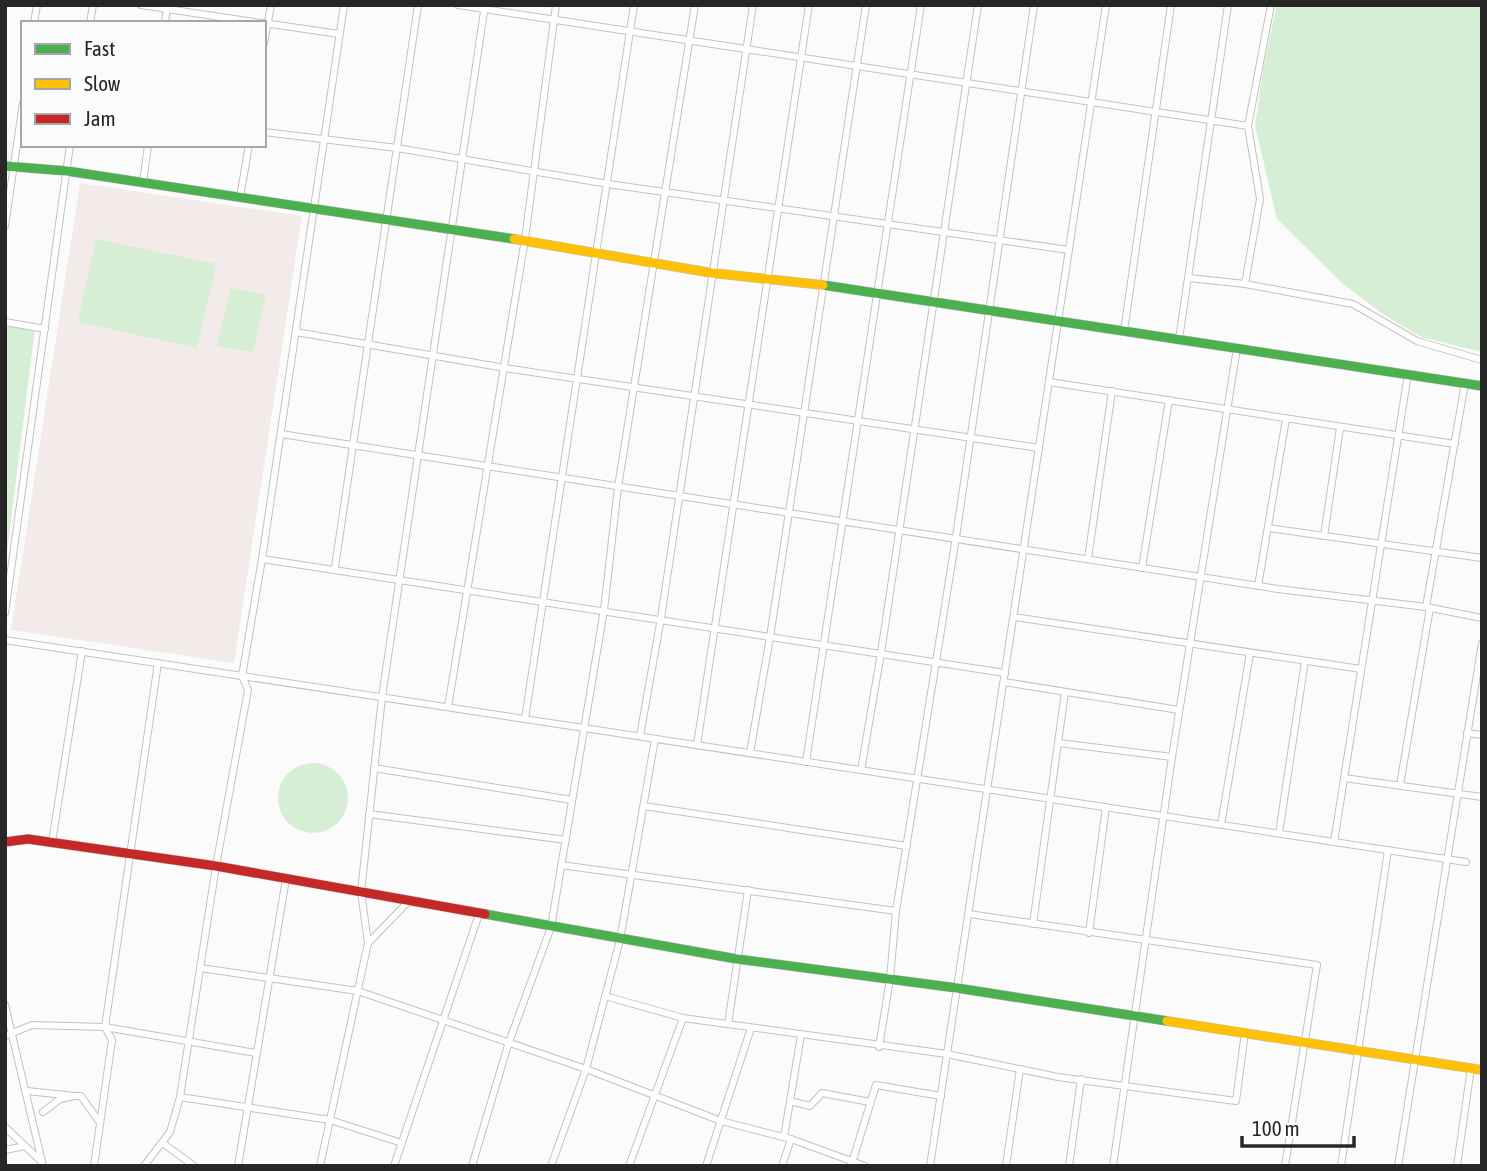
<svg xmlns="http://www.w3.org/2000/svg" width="1487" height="1171" font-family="'Asap Condensed',sans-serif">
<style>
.education{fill:#f3ebe9}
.green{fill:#d6eed3}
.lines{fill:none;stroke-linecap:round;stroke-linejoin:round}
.street-casing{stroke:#c2c2c2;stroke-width:8}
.fast-casing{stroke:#c2c2c2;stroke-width:10}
.slow-casing{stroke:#c2c2c2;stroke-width:10}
.jam-casing{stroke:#c2c2c2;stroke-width:10}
.street{stroke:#fefefe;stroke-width:6}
.fast{stroke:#4caf50;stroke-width:9}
.slow{stroke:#ffc107;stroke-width:9}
.jam{stroke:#c62828;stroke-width:9}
</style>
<rect width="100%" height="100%" fill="#fbfbfb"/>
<path class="education" d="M80 183 302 216 234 663 11 630Z"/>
<g class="green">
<path d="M1277 5H1482V352L1421 337 1380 312 1342 283 1277 219 1255 126 1264 64Z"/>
<path d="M96 239 216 264 197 348 78 322Z"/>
<path d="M231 288 266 295 253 352 217 346Z"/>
<path d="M5 324 35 328 5 568Z"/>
<circle cx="313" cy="798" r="35"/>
</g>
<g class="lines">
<g class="street-casing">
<g id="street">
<path d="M141 5 260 23"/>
<path d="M458 5 1248 126"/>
<path d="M34 23 37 5"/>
<path d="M90 23 93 5"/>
<path d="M165 23 167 7"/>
<path d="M264 23 339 34"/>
<path d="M264 43 271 5"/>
<path d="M264 132 397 148 608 184 1069 250"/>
<path d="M143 183 148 145"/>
<path d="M240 197 249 145"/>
<path d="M5 226 23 103"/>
<path d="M1189 278 1245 284 1353 304 1417 341 1482 360"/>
<path d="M1245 284 1260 199 1248 126 1271 5"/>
<path d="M5 322 45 329"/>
<path d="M1124 331 1171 5"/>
<path d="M296 332 505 368 1039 448"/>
<path d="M1179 339 1228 5"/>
<path d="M1049 382 1455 444"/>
<path d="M281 434 1278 589 1426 607 1482 618"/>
<path d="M1268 528 1482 558"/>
<path d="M1324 536 1340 428"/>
<path d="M262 559 1005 673"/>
<path d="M1088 559 1112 391"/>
<path d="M335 567 418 5"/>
<path d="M1142 568 1169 400"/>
<path d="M1258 586 1286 419"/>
<path d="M1426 607 1465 383"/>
<path d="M5 613 70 145"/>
<path d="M1014 617 1361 669"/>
<path d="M5 640 1466 862"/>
<path d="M1004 682 1179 710"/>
<path d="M448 707 525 239 556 5"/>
<path d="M525 719 634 5"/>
<path d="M1467 733 1482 735"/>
<path d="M640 736 661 618 753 5"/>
<path d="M1059 743 1172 757"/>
<path d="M697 745 809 5"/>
<path d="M750 753 770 637 866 5"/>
<path d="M806 762 921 5"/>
<path d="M374 768 572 800"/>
<path d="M861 770 881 653 978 5"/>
<path d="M1344 778 1482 797"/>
<path d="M1400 785 1430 608"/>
<path d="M644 806 907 846"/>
<path d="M369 814 566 840"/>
<path d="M1221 825 1250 653"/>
<path d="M1279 833 1305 661"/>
<path d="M52 842 82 651"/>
<path d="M1334 842 1408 374"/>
<path d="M561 865 896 911"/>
<path d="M969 914 1317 965 1285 1166"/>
<path d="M1033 924 1065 692"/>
<path d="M1089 933 1106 807"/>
<path d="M368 943 409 901"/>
<path d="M200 968 358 991 586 1069 721 1121 791 1139 865 1166"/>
<path d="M605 996 683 1018 947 1054 1058 1077 1236 1101 1245 1032"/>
<path d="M5 1005 43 1166"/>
<path d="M728 1024 748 890"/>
<path d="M5 1036 32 1025 105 1027 256 1053"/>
<path d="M879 1047 890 979 896 911 956 537 1034 5"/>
<path d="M27 1091 75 1096 60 1099 43 1112"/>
<path d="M75 1096H81L100 1123"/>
<path d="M180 1097 330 1120 402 1143"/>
<path d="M790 1101 810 1106 822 1093 870 1102"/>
<path d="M5 1127 42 1162"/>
<path d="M784 1137 801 1035"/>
<path d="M164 1144 194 1166"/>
<path d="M5 1150 25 1146"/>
<path d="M94 1166 112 1040 105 1027 158 663"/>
<path d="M144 1166 170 1132 180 1097 216 866 248 690 242 676 262 559 344 5"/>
<path d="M238 1166 286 879"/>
<path d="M320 1166 368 943 361 892 382 697 485 5"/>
<path d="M394 1166 479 914"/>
<path d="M472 1166 508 1045 551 927 604 610 618 487 695 5"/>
<path d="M551 1166 586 1069 620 940 655 739"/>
<path d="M629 1166 683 1018"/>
<path d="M706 1166 751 1028"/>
<path d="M782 1166 791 1139"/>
<path d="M851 1166 876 1085 941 1096"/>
<path d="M930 1166 1106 5"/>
<path d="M1006 1166 1020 1069"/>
<path d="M1069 1166 1081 1079"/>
<path d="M1113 1166 1172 757 1237 348"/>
<path d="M1341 1166 1388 850"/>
<path d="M1398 1166 1482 643"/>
<path d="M1457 1166 1471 1068"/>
</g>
</g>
<g class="fast-casing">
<g id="fast">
<path d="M5 166 67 171 514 239"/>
<path d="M823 285 1482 386"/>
<path d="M485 914 737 959 957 988 1167 1021"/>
</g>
</g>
<g class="slow-casing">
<g id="slow">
<path d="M514 239 712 273 823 285"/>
<path d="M1167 1021 1482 1070"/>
</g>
</g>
<g class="jam-casing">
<path id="jam" d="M5 842 28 839 216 866 485 914"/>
</g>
<use href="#street" class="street"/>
<use href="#fast" class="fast"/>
<use href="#slow" class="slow"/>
<use href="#jam" class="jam"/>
</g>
<rect width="1487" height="1171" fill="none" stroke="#272728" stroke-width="14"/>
<rect x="21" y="21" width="245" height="126" fill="#fafbfc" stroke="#a6a6a7" stroke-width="2"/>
<rect x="35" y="44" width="35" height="10" fill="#4caf50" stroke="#a6a6a7" stroke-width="2"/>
<text x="84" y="56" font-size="21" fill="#272728">Fast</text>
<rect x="35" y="79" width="35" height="10" fill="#ffc107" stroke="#a6a6a7" stroke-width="2"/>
<text x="84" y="91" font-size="21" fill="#272728">Slow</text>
<rect x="35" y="114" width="35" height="10" fill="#c62828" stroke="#a6a6a7" stroke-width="2"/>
<text x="84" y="126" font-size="21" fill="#272728">Jam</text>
<path d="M1242 1136v10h112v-10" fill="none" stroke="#272728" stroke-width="3.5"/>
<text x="1252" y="1136" font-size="21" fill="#272728" stroke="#fafbfc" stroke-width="5" paint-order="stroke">100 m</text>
</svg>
